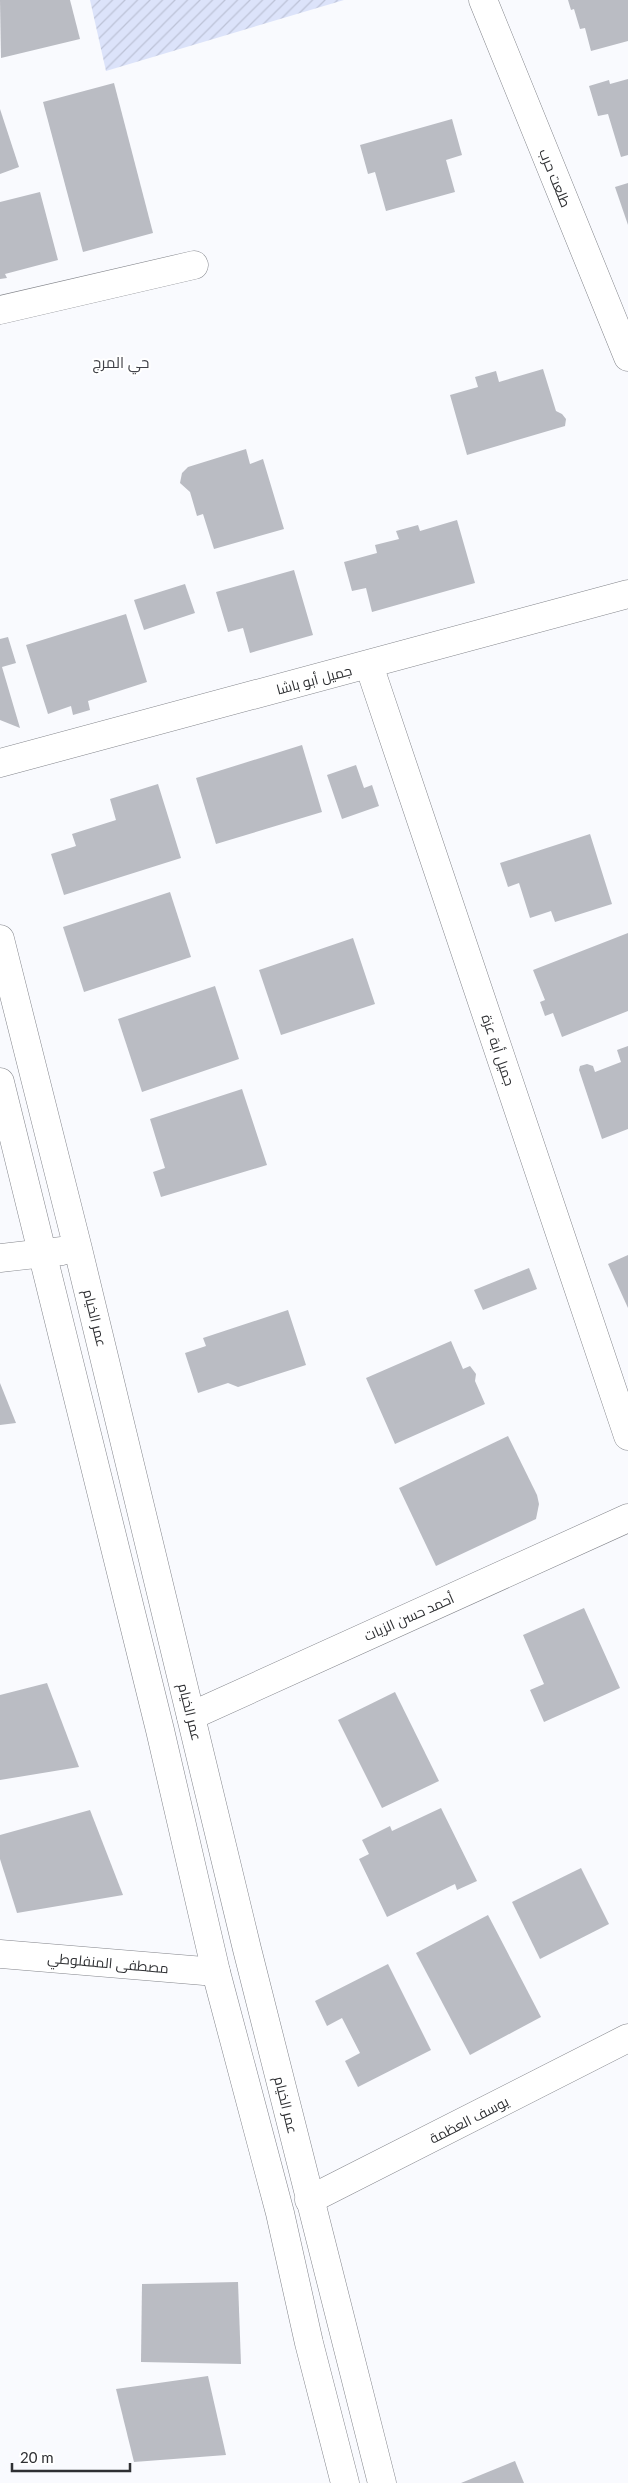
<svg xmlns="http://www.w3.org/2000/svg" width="628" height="2483" font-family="Lato,Cairo,sans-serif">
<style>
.garden{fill:url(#garden-furrows)}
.building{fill:#babcc3}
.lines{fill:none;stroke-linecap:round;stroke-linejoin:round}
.minor-casing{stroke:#83858b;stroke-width:29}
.minor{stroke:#fff;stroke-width:28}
.labels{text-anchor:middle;stroke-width:4;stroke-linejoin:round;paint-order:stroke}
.street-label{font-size:14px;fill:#2f3033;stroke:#fff}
.neighbourhood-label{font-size:15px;fill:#414248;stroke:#fff}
</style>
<defs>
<pattern id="garden-furrows" width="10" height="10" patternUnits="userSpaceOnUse" patternTransform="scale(1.25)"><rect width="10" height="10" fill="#dce3fa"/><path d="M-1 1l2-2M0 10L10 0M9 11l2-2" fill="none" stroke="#bdc3d7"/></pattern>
</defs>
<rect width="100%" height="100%" fill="#f9fafe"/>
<path class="garden" d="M90 0H344L106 71Z"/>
<g class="building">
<path d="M0 0H70L80 39 1 58Z"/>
<path d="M568 0H628V41L591 51 585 28 580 29 574 9 571 10Z"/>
<path d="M628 79V155L621 157 608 114 598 116 589 86 609 80 610 84Z"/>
<path d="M114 83 153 233 83 252 43 102Z"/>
<path d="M0 109 19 167 0 174Z"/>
<path d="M452 119 462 155 446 160 455 192 386 211 375 172 368 174 360 145Z"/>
<path d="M628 183V225L615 187Z"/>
<path d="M40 192 58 260 5 274 7 278 0 279V202Z"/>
<path d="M543 369 556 411 562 414 566 419 565 426 467 455 450 395 478 387 475 377 496 371 499 382Z"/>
<path d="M246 449 250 464 263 459 284 529 214 549 203 514 197 516 190 492 180 483 182 473 188 467Z"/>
<path d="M457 520 475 583 372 612 366 588 352 591 344 562 377 553 375 545 399 539 396 531 418 525 420 531Z"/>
<path d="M294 570 313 635 250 653 243 628 228 632 216 592Z"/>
<path d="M185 584 195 613 144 630 134 600Z"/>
<path d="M126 614 147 682 88 701 90 710 73 715 71 706 48 714 26 645Z"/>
<path d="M8 637 16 663 2 667 20 728 0 720V639Z"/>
<path d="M302 745 322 812 216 844 196 778Z"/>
<path d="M356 765 364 788 372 785 379 806 342 819 327 775Z"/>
<path d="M158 784 181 858 64 895 51 854 76 846 72 834 116 820 110 799Z"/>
<path d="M590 834 612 904 555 922 551 911 530 918 519 883 508 887 500 863Z"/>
<path d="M170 892 191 957 84 992 63 927Z"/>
<path d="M628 933V1011L562 1037 553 1013 545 1016 540 1002 545 1000 533 970Z"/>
<path d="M353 938 375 1004 281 1035 259 970Z"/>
<path d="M215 986 239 1059 142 1092 118 1019Z"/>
<path d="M628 1046V1129L602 1139 579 1070 580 1066 587 1064 593 1066 595 1072 621 1062 617 1050Z"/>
<path d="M242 1089 267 1165 161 1197 153 1172 165 1168 150 1119Z"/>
<path d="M628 1255V1308L608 1264Z"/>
<path d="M529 1268 537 1289 483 1310 474 1290Z"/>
<path d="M288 1310 306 1365 238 1387 228 1383 198 1393 185 1353 206 1346 203 1338Z"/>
<path d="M451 1341 463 1369 470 1366 476 1374 475 1381 485 1404 395 1444 366 1378Z"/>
<path d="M0 1383 16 1423 0 1425Z"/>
<path d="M508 1436 537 1495 539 1504 536 1519 436 1566 399 1488Z"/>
<path d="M584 1608 620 1688 544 1722 530 1690 544 1684 523 1635Z"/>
<path d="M47 1683 79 1767 0 1780V1695Z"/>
<path d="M395 1692 439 1781 382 1808 338 1720Z"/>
<path d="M441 1808 477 1881 457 1890 455 1884 387 1917 359 1859 369 1854 362 1840 390 1826 392 1831Z"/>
<path d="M90 1810 123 1895 17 1913 0 1859V1835Z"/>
<path d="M581 1868 609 1924 540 1959 512 1902Z"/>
<path d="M488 1915 541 2017 470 2055 416 1953Z"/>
<path d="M388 1964 431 2050 358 2087 345 2061 360 2053 342 2018 327 2026 315 2001Z"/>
<path d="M238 2282 241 2364 141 2362 142 2284Z"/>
<path d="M208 2376 226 2455 134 2462 116 2389Z"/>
<path d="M515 2461 524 2483H461Z"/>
</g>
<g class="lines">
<g class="minor-casing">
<g id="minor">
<path d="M483 0 628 357"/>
<path d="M0 310 194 265"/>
<path d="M369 665 628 1436"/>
<path d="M0 763 628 594"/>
<path d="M0 939 78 1249 247 1949 382 2483"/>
<path d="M0 1082 160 1730 216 1972 280 2213 309 2343 345 2483"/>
<path d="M0 1258 62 1251"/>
<path d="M191 1716 628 1518"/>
<path d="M0 1954 216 1972"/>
<path d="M309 2200 628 2038"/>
</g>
</g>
<use href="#minor" class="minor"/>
</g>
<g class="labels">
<g class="street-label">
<text transform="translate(555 178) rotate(68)" y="5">طلعت حرب</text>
<text transform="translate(314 680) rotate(-15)" y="5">جميل أبو باشا</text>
<text transform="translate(498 1050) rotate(71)" y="5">جميل أبة عزة</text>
<text transform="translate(95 1318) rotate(76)" y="5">عمر الخيام</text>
<text transform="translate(409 1617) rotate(-24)" y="5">أحمد حسن الزيات</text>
<text transform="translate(190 1712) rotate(76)" y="5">عمر الخيام</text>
<text transform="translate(108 1963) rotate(5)" y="5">مصطفى المنفلوطي</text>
<text transform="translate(286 2105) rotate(76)" y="5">عمر الخيام</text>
<text transform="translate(469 2120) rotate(-27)" y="5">يوسف العظمة</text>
</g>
<g class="neighbourhood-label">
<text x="121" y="368">حي المرج</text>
</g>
</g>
<path d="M12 2463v8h118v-8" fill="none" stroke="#2f3033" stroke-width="2.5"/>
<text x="20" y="2463" font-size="15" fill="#2f3033" stroke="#ffffff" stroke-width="4" paint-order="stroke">20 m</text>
</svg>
